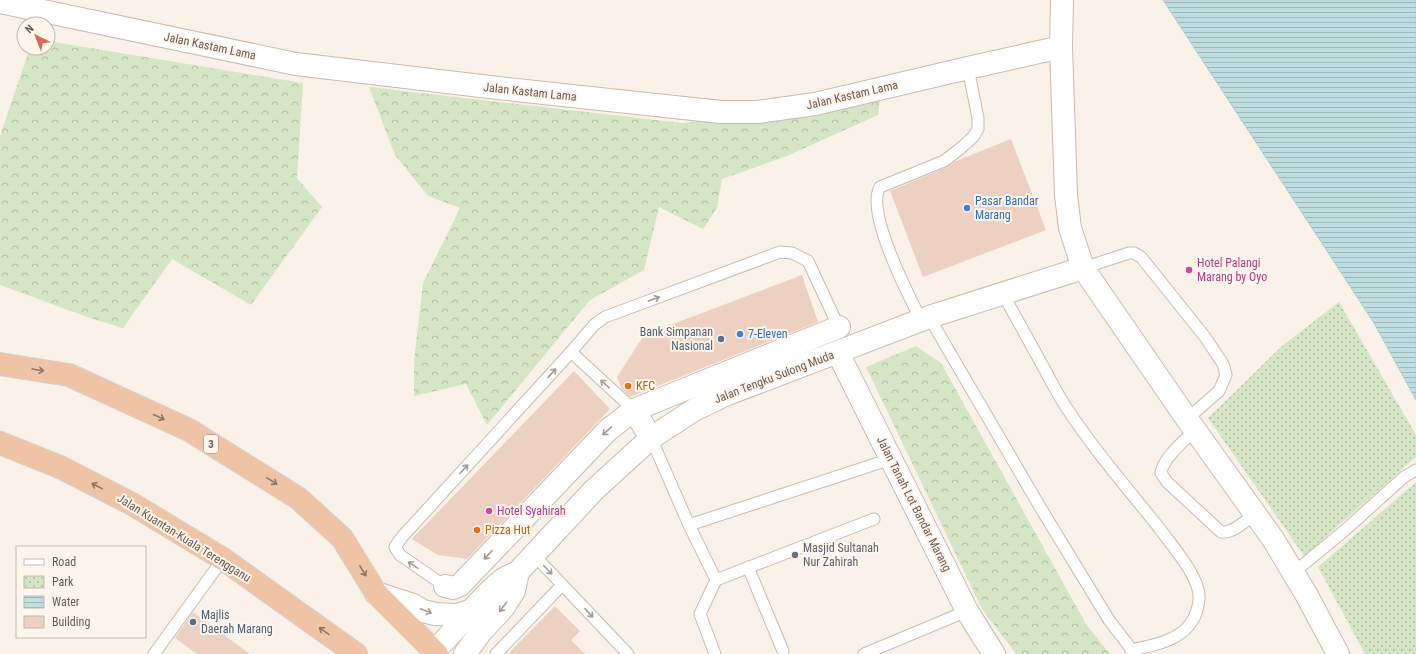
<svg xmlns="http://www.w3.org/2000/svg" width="1416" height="654" font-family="'Roboto Condensed',sans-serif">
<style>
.forest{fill:url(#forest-crowns)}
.park{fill:url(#park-dots)}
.water{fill:url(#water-rules);stroke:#a5ced2}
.building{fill:#ecd1c2}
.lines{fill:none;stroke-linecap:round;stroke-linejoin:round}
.service-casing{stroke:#cbbaaf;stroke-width:13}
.minor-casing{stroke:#cbbaaf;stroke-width:24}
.tertiary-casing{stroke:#cbbaaf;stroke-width:24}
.trunk-casing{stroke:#d7d1cd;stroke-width:24}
.service{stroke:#fff;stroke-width:11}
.minor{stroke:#fff;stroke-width:22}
.tertiary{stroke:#fff;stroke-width:22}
.trunk{stroke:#efc3a6;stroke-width:22}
.oneway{stroke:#aa9b95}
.oneway2{stroke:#907464}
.shop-dot{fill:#3f7fe0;stroke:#fdf6ed;stroke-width:1.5}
.hotel-dot{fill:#d1479c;stroke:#fdf6ed;stroke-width:1.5}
.service-dot{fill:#5c6f8a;stroke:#fdf6ed;stroke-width:1.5}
.food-dot{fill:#e8710a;stroke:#fdf6ed;stroke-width:1.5}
.worship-dot{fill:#6b7280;stroke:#fdf6ed;stroke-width:1.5}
.labels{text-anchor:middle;stroke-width:4;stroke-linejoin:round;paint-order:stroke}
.shield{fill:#fdf6ed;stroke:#9b887e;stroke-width:1}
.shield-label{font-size:11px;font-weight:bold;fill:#71594e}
.street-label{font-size:12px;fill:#71594e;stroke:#fdf6ed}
.shop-label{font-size:12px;fill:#366cbe;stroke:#fdf6ed;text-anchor:start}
.hotel-label{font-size:12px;fill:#b23c85;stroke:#fdf6ed;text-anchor:start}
.service-label{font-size:12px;fill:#4e5e75;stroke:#fdf6ed;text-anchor:end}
.food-label{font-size:12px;fill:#c56008;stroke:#fdf6ed;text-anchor:start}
.worship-label{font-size:12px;fill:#5b616d;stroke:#fdf6ed;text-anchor:start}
</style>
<defs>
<pattern id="forest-crowns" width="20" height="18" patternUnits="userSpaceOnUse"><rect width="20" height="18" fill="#d5e6c7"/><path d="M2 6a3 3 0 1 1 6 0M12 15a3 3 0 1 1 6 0" fill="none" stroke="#b1bda4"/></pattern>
<pattern id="park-dots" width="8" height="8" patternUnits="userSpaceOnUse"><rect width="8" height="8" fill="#d5e6c7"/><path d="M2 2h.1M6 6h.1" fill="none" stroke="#b1bda4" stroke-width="1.8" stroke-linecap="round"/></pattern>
<pattern id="water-rules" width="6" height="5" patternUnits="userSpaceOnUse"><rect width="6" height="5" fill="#bedee2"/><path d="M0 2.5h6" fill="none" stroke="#9fb7b9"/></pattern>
</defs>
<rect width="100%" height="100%" fill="#faf2e8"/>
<g class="forest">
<path d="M48 41 303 83 297 178 322 207 251 305 172 259 123 328 90 318 0 285V136L30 48H48Z"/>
<path d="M369 87 682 123 880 100 878 115 787 156 722 179 717 208 703 229 659 207 644 270 590 300 487 425 466 384 414 396V361L423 283 460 208 428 196 395 155Z"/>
<path d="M916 346 941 363 1086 624 1110 654H1016L982 609 866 367Z"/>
</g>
<g class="park">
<path d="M1339 302 1416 435V457L1304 556 1208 418 1282 346Z"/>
<path d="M1416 482V654H1365L1318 567Z"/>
</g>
<path class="water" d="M1163 0H1416V400L1374 323Z"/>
<g class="building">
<path d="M1011 139 1046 230 923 277 890 191 947 167 956 161Z"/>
<path d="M802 275 818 322 630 397 622 389 617 377 644 335Z"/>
<path d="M574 371 610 409 467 559 438 555 412 539Z"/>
<path d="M555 606 580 631 571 640 585 654H508Z"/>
<path d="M193 612 250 654H197L175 638Z"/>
</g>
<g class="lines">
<g class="service-casing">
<g id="service">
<path d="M1083 268 1129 253H1134L1141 257 1205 337 1223 364 1226 375 1219 391 1187 419"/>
<path d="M1003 294C1017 319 1031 345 1045 370 1052 383 1058 395 1066 407 1094 450 1128 489 1160 529 1172 546 1201 578 1199 599 1196 637 1162 644 1131 650"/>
<path d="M929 317 1043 512 1109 620 1135 654"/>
<path d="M921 320C909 296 865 212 880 187L944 161 961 148 973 137 978 129V118L968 68"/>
<path d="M571 352 634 410"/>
<path d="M1195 430C1184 441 1163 458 1161 473L1167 482 1221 532C1233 534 1246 520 1255 514"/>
<path d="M651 438 689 525 891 459"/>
<path d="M689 525 716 580 700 614 715 654"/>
<path d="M533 554 628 654"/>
<path d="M748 567 783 651"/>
<path d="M1293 573 1344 531 1404 477 1416 470"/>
<path d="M716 580 874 519"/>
<path d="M445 586 400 555 395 547 402 537 571 352 594 325 605 317 780 252 792 253 808 261 840 330"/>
<path d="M154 654 223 559"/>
<path d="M496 654 562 585"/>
<path d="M864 654 967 611"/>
</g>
</g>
<g class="minor-casing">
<g id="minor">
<path d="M0 2 296 64 498 88 721 112H758L815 104 968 68 1061 47"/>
<path d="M1083 268 1187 419 1273 539 1306 594 1338 654"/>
<path d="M838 353 967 611 994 654"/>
<path d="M634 410 839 327"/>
<path d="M445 586 453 588 460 585 608 430 634 410 651 438"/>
</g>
</g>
<g class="tertiary-casing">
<g id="tertiary">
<path d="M376 593 413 605 423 611 435 614 458 615 472 610"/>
<path d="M434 651C458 629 476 601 501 581 506 577 512 575 518 572L593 491 651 438 694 410 725 395 929 317 1083 268 1070 228 1066 195 1061 47 1062 0"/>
<path d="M465 654 480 633 503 608 514 591 518 572"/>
</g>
</g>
<g class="trunk-casing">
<g id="trunk">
<path d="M0 364 69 375 189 430 298 498 342 538 376 593 437 654"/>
<path d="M0 443 60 467 132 504 223 559 356 654"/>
</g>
</g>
<use href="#service" class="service"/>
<use href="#minor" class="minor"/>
<use href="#tertiary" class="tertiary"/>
<use href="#trunk" class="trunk"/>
</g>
<defs><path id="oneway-shaft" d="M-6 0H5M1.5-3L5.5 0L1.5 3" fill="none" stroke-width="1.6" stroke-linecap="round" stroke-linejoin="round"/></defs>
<g class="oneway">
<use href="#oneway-shaft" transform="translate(654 299) rotate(-20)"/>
<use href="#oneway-shaft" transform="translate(552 373) rotate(-47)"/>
<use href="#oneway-shaft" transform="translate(605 384) rotate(-138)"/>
<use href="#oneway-shaft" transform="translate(607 431) rotate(137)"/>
<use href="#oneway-shaft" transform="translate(464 469) rotate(-47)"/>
<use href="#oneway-shaft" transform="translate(488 555) rotate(133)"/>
<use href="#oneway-shaft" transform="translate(413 565) rotate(-146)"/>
<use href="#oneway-shaft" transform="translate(548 570) rotate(46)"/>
<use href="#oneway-shaft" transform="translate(503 607) rotate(127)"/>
<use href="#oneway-shaft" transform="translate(426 611) rotate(21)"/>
<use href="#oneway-shaft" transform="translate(589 613) rotate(47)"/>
</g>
<g class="oneway2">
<use href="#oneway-shaft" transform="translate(38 370) rotate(9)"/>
<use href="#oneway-shaft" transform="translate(159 417) rotate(25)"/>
<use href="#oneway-shaft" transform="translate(272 481) rotate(32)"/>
<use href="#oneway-shaft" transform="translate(97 486) rotate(-153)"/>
<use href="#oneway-shaft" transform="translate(363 571) rotate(59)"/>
<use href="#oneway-shaft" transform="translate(324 631) rotate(-145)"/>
</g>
<g class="shop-dot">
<circle cx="967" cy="208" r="4"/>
<circle cx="740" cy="334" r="4"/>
</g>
<g class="hotel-dot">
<circle cx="1189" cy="270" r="4"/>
<circle cx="489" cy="511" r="4"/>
</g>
<g class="service-dot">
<circle cx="721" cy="339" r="4"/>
<circle cx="193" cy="622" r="4"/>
</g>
<g class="food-dot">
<circle cx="628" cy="386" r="4"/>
<circle cx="477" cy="530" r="4"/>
</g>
<circle class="worship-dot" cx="795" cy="555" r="4"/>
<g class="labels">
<rect class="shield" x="204" y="435" width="14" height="18" rx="3"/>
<g class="shield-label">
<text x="211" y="448">3</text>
</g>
<g class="street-label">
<text transform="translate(210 46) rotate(12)" y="4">Jalan Kastam Lama</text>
<text transform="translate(530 92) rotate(6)" y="4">Jalan Kastam Lama</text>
<text transform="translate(852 95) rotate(-13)" y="4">Jalan Kastam Lama</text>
<text transform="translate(774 377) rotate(-21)" y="4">Jalan Tengku Sulong Muda</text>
<text transform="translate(914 504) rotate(63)" y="4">Jalan Tanah Lot Bandar Marang</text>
<text transform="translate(184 538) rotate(32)" y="4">Jalan Kuantan-Kuala Terengganu</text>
</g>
<g class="shop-label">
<text x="975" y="205">Pasar Bandar<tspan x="975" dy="14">Marang</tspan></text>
<text x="748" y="338">7-Eleven</text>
</g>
<g class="hotel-label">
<text x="1197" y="267">Hotel Palangi<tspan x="1197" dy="14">Marang by Oyo</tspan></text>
<text x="497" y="515">Hotel Syahirah</text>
</g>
<g class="service-label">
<text x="713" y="336">Bank Simpanan<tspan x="713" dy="14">Nasional</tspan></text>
<text x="201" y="619" text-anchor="start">Majlis<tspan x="201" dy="14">Daerah Marang</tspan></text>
</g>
<g class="food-label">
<text x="636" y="390">KFC</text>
<text x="485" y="534">Pizza Hut</text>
</g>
<g class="worship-label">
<text x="803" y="552">Masjid Sultanah<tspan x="803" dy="14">Nur Zahirah</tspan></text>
</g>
</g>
<rect x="16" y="546" width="130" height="92" fill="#fdf6ed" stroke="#c5b7ad"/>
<rect x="24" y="559" width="20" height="6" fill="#ffffff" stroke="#c5b7ad"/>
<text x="52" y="566" font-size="12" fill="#71594e">Road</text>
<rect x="24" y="576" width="20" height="12" fill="url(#park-dots)" stroke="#c5b7ad"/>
<text x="52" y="586" font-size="12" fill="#71594e">Park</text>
<rect x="24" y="596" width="20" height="12" fill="url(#water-rules)" stroke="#c5b7ad"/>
<text x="52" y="606" font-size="12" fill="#71594e">Water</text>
<rect x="24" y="616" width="20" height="12" fill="#ecd1c2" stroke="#c5b7ad"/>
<text x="52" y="626" font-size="12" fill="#71594e">Building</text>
<g transform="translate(36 36) rotate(317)"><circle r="19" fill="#fdf6ed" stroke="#c5b7ad"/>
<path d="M0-3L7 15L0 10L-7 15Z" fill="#d66f5a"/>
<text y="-6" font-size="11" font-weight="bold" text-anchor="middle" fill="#71594e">N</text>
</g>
</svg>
